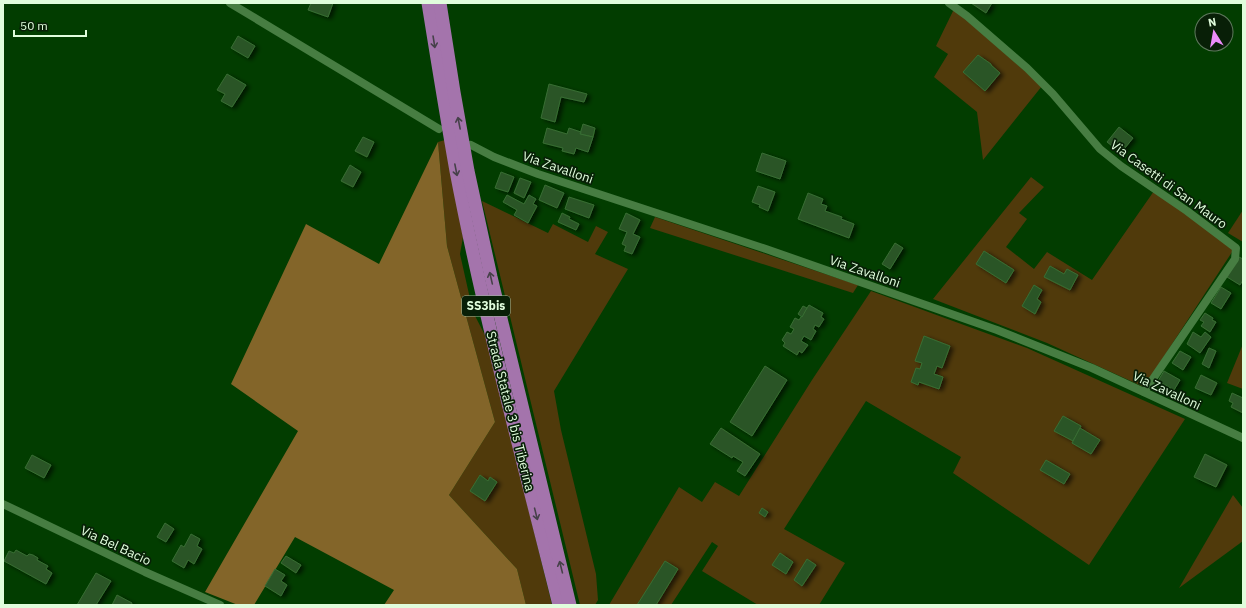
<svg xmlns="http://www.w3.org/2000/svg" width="1246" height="608" font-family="'IBM Plex Sans',sans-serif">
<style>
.green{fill:#503a0b}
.forest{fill:#836529}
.building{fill:#2b5527;stroke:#386e33;filter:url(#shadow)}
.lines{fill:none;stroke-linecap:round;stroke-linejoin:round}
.minor{stroke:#477d42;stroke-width:8}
.trunk{stroke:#a474ac;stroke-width:13}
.oneway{stroke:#464149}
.labels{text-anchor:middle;stroke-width:3.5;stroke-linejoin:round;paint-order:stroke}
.shield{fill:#081f07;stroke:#9fba9c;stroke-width:1}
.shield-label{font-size:12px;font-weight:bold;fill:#e0fddc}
.street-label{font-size:13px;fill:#e0fddc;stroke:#081f07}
</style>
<defs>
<filter id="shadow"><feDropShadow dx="3.5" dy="2" stdDeviation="2" flood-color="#0009"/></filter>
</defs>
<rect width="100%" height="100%" fill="#023d00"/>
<g class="green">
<path d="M954 9 1042 86 983 160 977 112 934 77 948 54 936 46Z"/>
<path d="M445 140 463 237 460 254 473 312 488 341 507 422 552 605H526L517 569 449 495 495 422 447 246 438 142Z"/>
<path d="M1031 177 1044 187 1019 213 1027 219 1006 247 1034 269 1047 252 1092 280 1154 191 1234 249 1144 387 1047 343 933 299Z"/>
<path d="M482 201 548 233 553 224 588 242 596 226 608 232 595 254 628 269 554 391 561 430 596 574 598 600 595 605H580Z"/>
<path d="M1243 210V242L1228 233Z"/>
<path d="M655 217 858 285 853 293 650 228Z"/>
<path d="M871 291 1027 348 1185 419 1089 565 953 473 961 457 866 401 784 529 845 563 819 605H758L702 571 718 546 712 542 671 605H609L679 487 702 502 715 482 739 496 812 380Z"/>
<path d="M1243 344V389L1227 383Z"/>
<path d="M1233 495 1243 508V541L1179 588Z"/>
</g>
<path class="forest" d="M438 142 447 246 495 422 449 495 517 569 526 605H384L394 590 295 537 254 605H238L205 592 298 431 231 384 306 224 379 264Z"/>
<g class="building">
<path d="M311 3H333L328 17 308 10Z"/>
<path d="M971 3H992L986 13Z"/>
<path d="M238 36 255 46 248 58 231 48Z"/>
<path d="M978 55 991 64V65L1000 73 985 91 963 72Z"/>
<path d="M227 74 246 85 232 107 221 101 225 94 217 90Z"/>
<path d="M549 84 587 94 584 102 561 97 555 122 541 118Z"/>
<path d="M583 124 595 128 593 137 580 134Z"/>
<path d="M1119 127 1133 138 1121 153 1107 142Z"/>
<path d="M547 128 567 134 569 128 581 132 580 134 593 137 588 152 576 148 574 154 562 151 563 148 543 143Z"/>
<path d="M363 137 374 142 367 157 355 151Z"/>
<path d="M762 153 786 161 780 179 756 171Z"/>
<path d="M350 165 361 172 353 187 341 181Z"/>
<path d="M501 172 514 177 508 192 495 188Z"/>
<path d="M520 178 531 182 524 198 514 193Z"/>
<path d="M545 185 564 193 557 208 539 200Z"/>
<path d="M758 186 775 192 768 211 759 207 760 205 752 202Z"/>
<path d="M808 193 823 199 821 204 827 206 825 211 842 217 841 219 854 224 849 238 798 219Z"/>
<path d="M507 195 524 204 529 195 536 199 533 204 537 206 528 223 514 215 517 210 503 202Z"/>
<path d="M569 197 594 205 589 218 565 209Z"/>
<path d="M562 213 570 217 569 219 579 224 576 230 558 222Z"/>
<path d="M626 213 640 220 633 234 640 237 632 254 624 251 626 246 622 244 627 232 619 229Z"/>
<path d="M895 243 903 248 890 269 882 264Z"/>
<path d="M984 251 1014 270 1006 283 976 264Z"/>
<path d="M1239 257 1243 259V280L1240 285 1227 277Z"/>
<path d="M1050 266 1064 274 1067 269 1078 275 1070 290 1044 277Z"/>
<path d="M1034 285 1042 290 1037 299 1041 302 1035 314 1022 306Z"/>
<path d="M1221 287 1231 293 1221 309 1211 303Z"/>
<path d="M809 305 823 313 821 317 824 319 819 327 815 325 813 329 816 331 811 340 804 336 801 341 808 345 802 353 799 351 797 355 783 346 785 343 782 340 787 332 791 334 794 329 790 327 795 318 799 320Z"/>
<path d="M803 306 807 308 802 317 798 314Z"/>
<path d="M1205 313 1213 318 1212 320 1216 322 1210 332 1201 326 1204 322 1200 320Z"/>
<path d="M1193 332 1201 337 1205 332 1211 337 1200 353 1187 344Z"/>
<path d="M924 336 950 346 942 368 937 366 934 374 943 377 939 389 919 382 918 385 911 382 916 368 920 369 922 363 915 361Z"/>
<path d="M1209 348 1216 351 1209 368 1202 364Z"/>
<path d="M1180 351 1191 357 1183 370 1172 363Z"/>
<path d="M765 366 787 380 752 436 730 422Z"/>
<path d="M1164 371 1180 380 1174 390 1158 381Z"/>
<path d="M1201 375 1217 383 1211 395 1195 388Z"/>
<path d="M1232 393 1243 398V413L1231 407 1233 403 1229 401Z"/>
<path d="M1063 416 1081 426 1073 441 1054 431Z"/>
<path d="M721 428 760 454 745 476 737 471 743 462 733 456 732 458 710 444Z"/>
<path d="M1080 428 1100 440 1091 454 1072 443Z"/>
<path d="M1205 454 1227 465 1216 487 1194 477Z"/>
<path d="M32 455 51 465 44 478 25 468Z"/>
<path d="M1046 460 1070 474 1064 484 1040 470Z"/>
<path d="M480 475 488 481 490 477 497 482 485 501 470 491Z"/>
<path d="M762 508 768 512 765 517 759 513Z"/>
<path d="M165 523 174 529 166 542 157 537Z"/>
<path d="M191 534 200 539 197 546 202 549 194 564 188 560 184 568 172 561 181 545 184 547Z"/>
<path d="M16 550 27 556 29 554 33 555 38 558 37 560 48 566 46 569 52 573 46 584 4 561 9 551 14 553Z"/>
<path d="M780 553 793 562 786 574 772 565Z"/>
<path d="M286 556 301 565 296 573 281 563Z"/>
<path d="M807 559 816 565 802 586 794 580Z"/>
<path d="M665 561 678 569 656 605H637Z"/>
<path d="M275 569 285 575 281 581 287 585 281 596 265 586Z"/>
<path d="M96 573 111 581 96 605H77Z"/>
<path d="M117 595 132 603 131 605H112Z"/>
</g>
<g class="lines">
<g class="minor">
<path d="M230 3 439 129"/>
<path d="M949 3 967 16 1027 68 1053 94 1100 149 1121 166 1187 211 1236 248 1235 259 1144 392"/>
<path d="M471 145 494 157 538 174 766 249 997 330 1092 368 1243 438"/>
<path d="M3 504 145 572 220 605"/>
</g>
<g class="trunk">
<path d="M428 3C437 59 446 115 456 171 484 317 523 461 559 605"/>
<path d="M440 3 454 92 468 171 491 277 570 605"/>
</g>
</g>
<defs><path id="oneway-shaft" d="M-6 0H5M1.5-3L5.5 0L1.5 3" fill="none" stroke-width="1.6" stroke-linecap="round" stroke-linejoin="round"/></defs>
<g class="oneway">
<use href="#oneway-shaft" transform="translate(434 42) rotate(81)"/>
<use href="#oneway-shaft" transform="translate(459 123) rotate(-101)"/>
<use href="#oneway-shaft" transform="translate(456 170) rotate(79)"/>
<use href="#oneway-shaft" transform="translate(491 278) rotate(-103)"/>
<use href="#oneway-shaft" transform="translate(536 514) rotate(76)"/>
<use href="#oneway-shaft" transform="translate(561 567) rotate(-104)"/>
</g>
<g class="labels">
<rect class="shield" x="462" y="296" width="48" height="20" rx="3"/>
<g class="shield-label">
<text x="486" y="310">SS3bis</text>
</g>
<g class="street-label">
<text transform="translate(558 167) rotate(19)" y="5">Via Zavalloni</text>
<text transform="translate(1169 184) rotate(36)" y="5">Via Casetti di San Mauro</text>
<text transform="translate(865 271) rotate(19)" y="5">Via Zavalloni</text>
<text transform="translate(1167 390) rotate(25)" y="5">Via Zavalloni</text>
<text transform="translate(511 411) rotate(76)" y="5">Strada Statale 3 bis Tiberina</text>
<text transform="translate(116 545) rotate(25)" y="5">Via Bel Bacio</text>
</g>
</g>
<rect width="1246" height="608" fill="none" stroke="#e0fddc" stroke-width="8"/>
<g transform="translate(1214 32) rotate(349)"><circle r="19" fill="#081f07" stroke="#5e785c"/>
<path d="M0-3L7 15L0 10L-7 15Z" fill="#ec8cfa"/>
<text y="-6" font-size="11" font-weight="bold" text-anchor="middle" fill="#e0fddc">N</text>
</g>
<path d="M14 30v6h72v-6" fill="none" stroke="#e0fddc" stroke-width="2"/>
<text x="20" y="30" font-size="12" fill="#e0fddc" stroke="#081f07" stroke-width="3" paint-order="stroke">50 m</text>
</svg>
